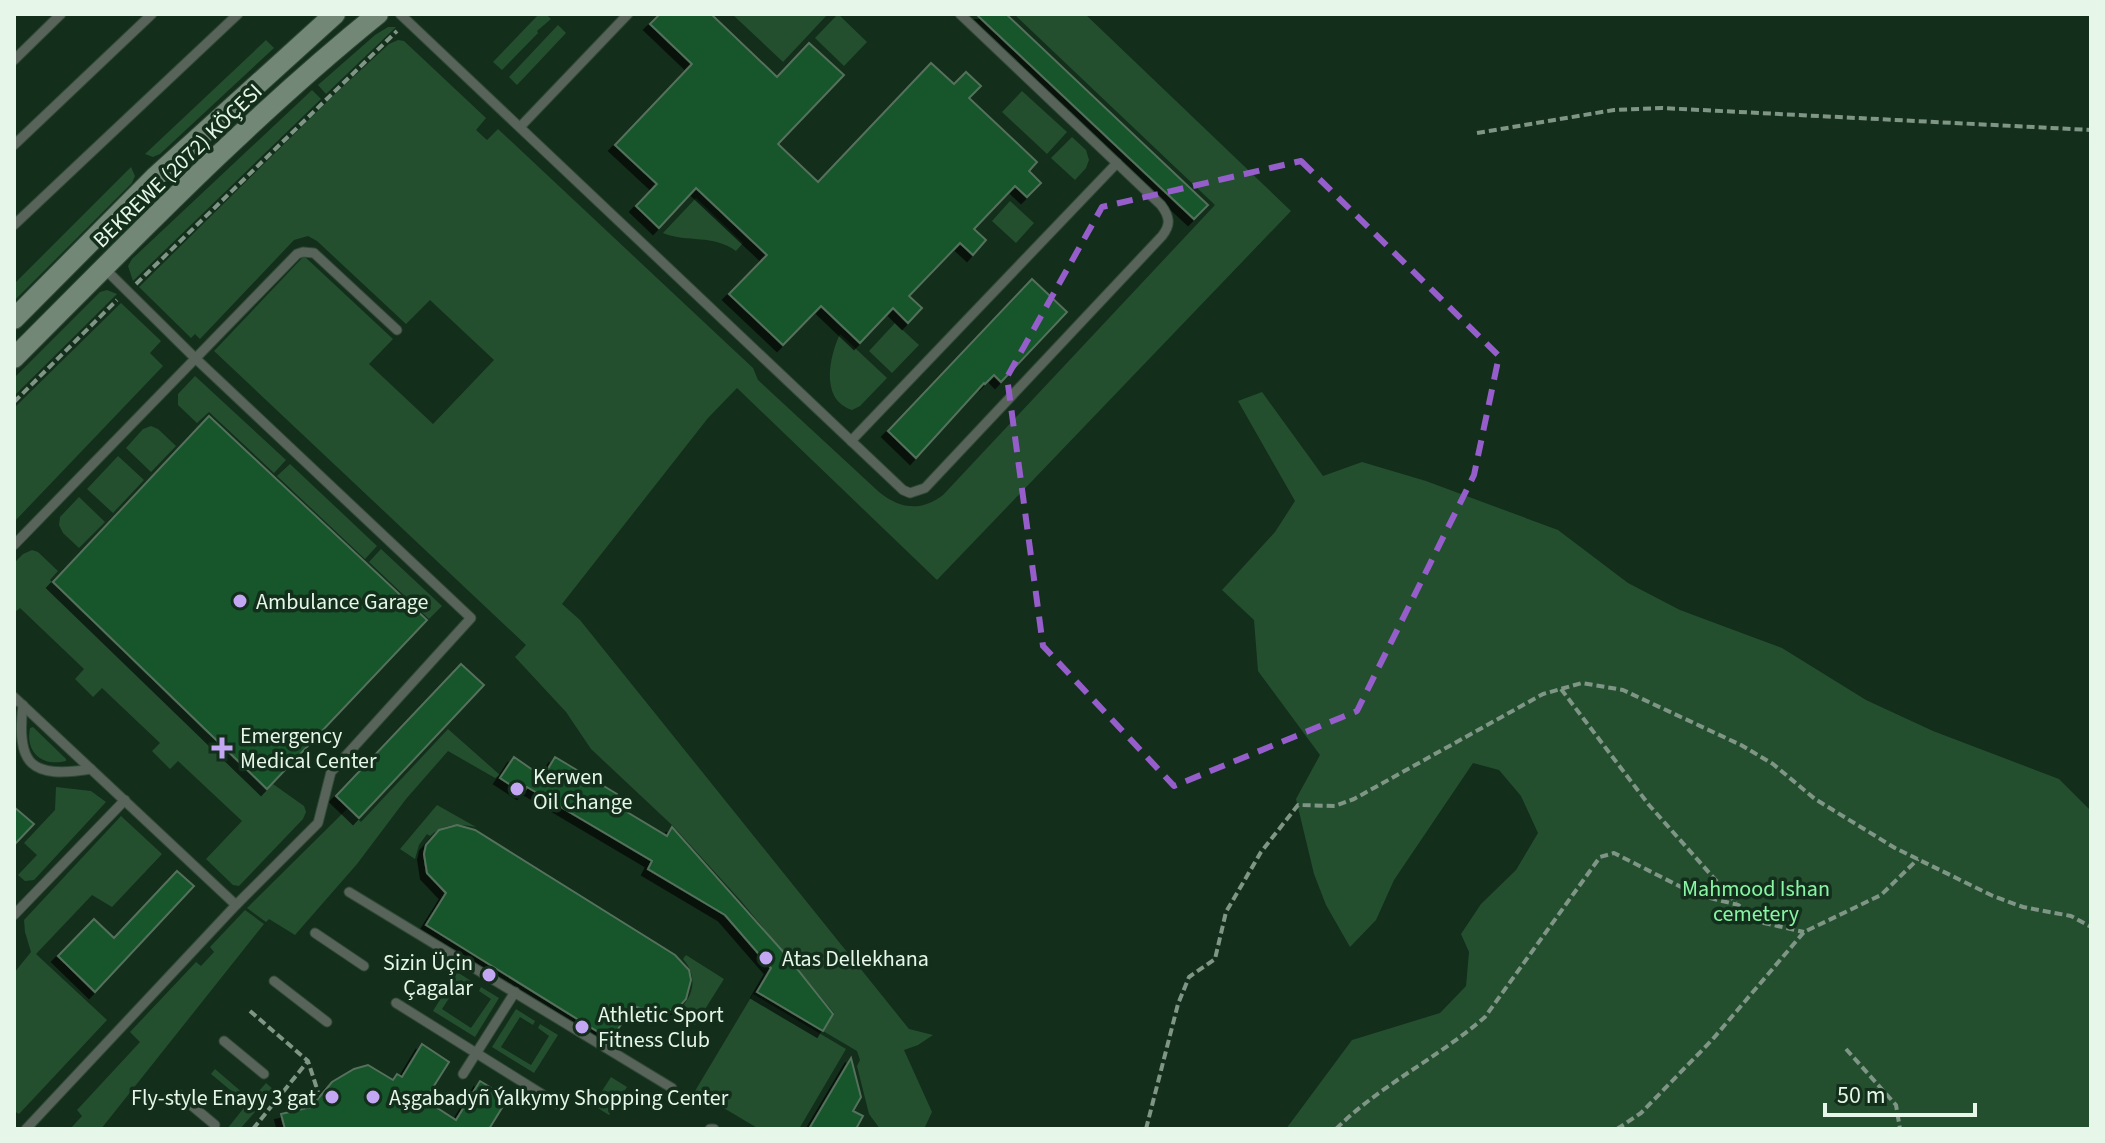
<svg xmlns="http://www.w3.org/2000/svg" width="2105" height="1143" font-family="'Source Sans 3',sans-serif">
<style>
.green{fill:#234f2f}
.building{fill:#12562b;stroke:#55715b;stroke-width:2;filter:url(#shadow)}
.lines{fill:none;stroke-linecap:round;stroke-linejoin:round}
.service-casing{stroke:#314a38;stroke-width:11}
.secondary-casing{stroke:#314a38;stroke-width:22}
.path{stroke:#7f9585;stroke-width:4;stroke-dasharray:8 4;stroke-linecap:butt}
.service{stroke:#58645a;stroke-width:9}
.secondary{stroke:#738777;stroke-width:20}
.marked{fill:none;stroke:#965eca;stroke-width:6;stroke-dasharray:16 10;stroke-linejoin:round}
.poi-dot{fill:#c3a7f2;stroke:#132e1b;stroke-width:3}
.labels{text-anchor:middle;stroke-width:7;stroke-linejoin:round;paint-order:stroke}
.street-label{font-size:22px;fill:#e6f6e9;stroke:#132e1b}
.poi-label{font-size:22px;fill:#e6f6e9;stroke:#132e1b;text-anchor:start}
.park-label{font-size:22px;fill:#88f6a5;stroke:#132e1b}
</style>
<defs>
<filter id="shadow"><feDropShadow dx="-6" dy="6" stdDeviation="0" flood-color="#0009"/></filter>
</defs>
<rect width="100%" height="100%" fill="#132e1b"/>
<g class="green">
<path d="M539 14H546L551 19 537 31 538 33 502 70 493 62Z"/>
<path d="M732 14H828L783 62Z"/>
<path d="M838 14 867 42 844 66 815 38Z"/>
<path d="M1014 14H1085L1291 211 937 580 737 388 708 418 562 604 580 620 909 1029 933 1035 918 1045 904 1050 932 1112 924 1129H880L869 1114 857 1066 860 1060 857 1051 823 1031 834 1013 741 901 673 826 591 749 566 712 515 657 526 645 214 351 304 256 393 339 369 364 433 424 494 360 430 300 406 324 317 241 308 236 294 240 200 339 195 334 191 338 139 287 337 92 389 44 398 40 404 41 486 118 476 130 487 140 498 129 753 368 758 380 879 492C900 509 921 512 943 495L1215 205Z"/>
<path d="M558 25 566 33 517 85 509 77Z"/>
<path d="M388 27H396L326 94 318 85 375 35Z"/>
<path d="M266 40 274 48 160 154 153 157 145 154Z"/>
<path d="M312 90 321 99 133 281 128 266 132 259Z"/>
<path d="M1022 91 1067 132 1047 154 1002 112Z"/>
<path d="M1072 137 1086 150 1089 160 1086 168 1075 180 1051 158Z"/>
<path d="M131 167 135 176 132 183 14 301V284Z"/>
<path d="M696 198 743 243 736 251C713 234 688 243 663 233Z"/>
<path d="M1010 201 1034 223 1016 243 992 221Z"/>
<path d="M107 290 117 294 14 396V378L100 292Z"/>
<path d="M121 303 161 341 150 353 163 366 14 522V408Z"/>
<path d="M895 323 919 345 892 373 869 351Z"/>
<path d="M840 334 887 378 860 406 852 410C820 400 829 357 840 334Z"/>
<path d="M195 376 286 460 274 473 209 412 197 423 178 405V394Z"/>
<path d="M1262 392 1323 476 1362 462 1426 481 1558 530 1628 583 1680 610 1782 648 1866 700 1933 731 2059 779 2091 811V1129H1286L1352 1040 1440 1013 1466 986 1469 952 1461 934 1481 904 1516 870 1538 833 1521 796 1499 770 1473 763 1394 880 1376 920 1350 947 1326 905 1314 874 1296 799 1320 755 1258 671 1254 620 1222 590 1275 532 1295 501 1238 401Z"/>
<path d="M151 426 158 429 176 446 151 472 126 448 143 429Z"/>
<path d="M118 456 144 480 113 513 87 489Z"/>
<path d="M290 464 377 546 365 559 277 476Z"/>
<path d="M79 497 105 522 79 548 63 533 59 525 60 517Z"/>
<path d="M381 549 442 606 429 619 369 562Z"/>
<path d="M32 550 38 552 58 571 50 580 267 790 273 784 304 806 306 812 303 819 239 886 233 885 206 859 242 821 178 761 170 769 152 751 160 743 102 688 93 697 75 679 84 669 20 608 14 613V563L23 554Z"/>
<path d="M33 727 66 759V761C42 767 25 752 30 728Z"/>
<path d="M448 729 500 775 495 778 448 751 406 799 357 864 295 935 269 919 266 922 247 908 347 809 361 822Z"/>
<path d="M56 787 91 791 106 802 34 880 25 881 18 875 37 855 24 843 55 810Z"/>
<path d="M437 805 476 827C458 824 445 823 430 836L427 834 419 845 415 859 400 849Z"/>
<path d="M121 816 162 854 112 907 92 895 36 954 107 1020 19 1114 14 1111V973L31 952 25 932 24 920Z"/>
<path d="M245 910 264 924 101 1129H70L82 1116 77 1110 140 1042 130 1032 196 962 201 966 214 952 210 947Z"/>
<path d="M686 955 724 979 695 1025 674 1013C694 1000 699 977 683 959Z"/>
<path d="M457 972 476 984 474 988 461 980 442 1009 471 1028 491 999 479 991 481 987 499 998 475 1037 433 1011Z"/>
<path d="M753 994 846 1049 799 1129H759L695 1091Z"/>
<path d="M516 1009 535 1021 533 1025 520 1017 501 1047 531 1065 549 1036 538 1028 540 1024 558 1035 534 1073 492 1047Z"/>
<path d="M215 1069 251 1100 266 1083 274 1090 240 1129H227L247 1104 211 1074Z"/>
<path d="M611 1077 627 1087 609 1115 593 1105Z"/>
</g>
<g class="building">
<path d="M660 14H711L777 77 809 43 844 75 778 144 818 182 931 63 954 84 966 72 981 86 969 98 1037 162 1029 171 1041 183 1027 197 1015 186 974 229 986 240 973 255 960 243 909 296 922 308 908 323 893 308 860 343 821 306 783 345 729 294 767 255 696 188 659 228 636 206 657 184 615 145 692 64 650 24Z"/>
<path d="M976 14H1006L1208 205 1194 219Z"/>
<path d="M1032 279 1067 312 1001 382 994 375 985 384 984 383 916 458 888 431Z"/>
<path d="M209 416 427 620 267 789 53 582Z"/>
<path d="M461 664 484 685 359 818 336 796Z"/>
<path d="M514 757 543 777 555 757 617 794 612 803 667 836 672 827 786 955 833 1014 823 1031 757 992 771 968 725 915 648 869 652 861 527 787 523 793 500 778Z"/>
<path d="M14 807 34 824 14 845Z"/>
<path d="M457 825 475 830 675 955 689 970 691 980 686 999 679 1007 661 1014 633 1006 611 1040 426 925 446 893 427 873 424 854 426 845 439 830Z"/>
<path d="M177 871 194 886 95 992 58 956 94 919 114 938Z"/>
<path d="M422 1044 449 1062 425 1100 456 1120 480 1081 508 1098 489 1129H285L281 1114 311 1107 332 1082 354 1069 368 1065 393 1080 397 1074 402 1077Z"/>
<path d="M851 1058 861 1097 853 1111 863 1116 856 1129H809Z"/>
</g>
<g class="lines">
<g class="service-casing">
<g id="service">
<path d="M400 14 903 490 910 493 925 488 1162 236C1171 225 1170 217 1161 205L960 14"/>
<path d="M14 60 61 14"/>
<path d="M520 127 628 14"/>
<path d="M14 145 152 14"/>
<path d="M14 225 238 14"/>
<path d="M851 441 1117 163"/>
<path d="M14 545 297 254 303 252 314 253 397 330"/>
<path d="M14 697 236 905"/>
<path d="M23 705C16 765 31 779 91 769"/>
<path d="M349 892 672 1088"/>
<path d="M14 915 125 800"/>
<path d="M315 933 364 966"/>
<path d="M274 981 327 1022"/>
<path d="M396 1003 561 1106"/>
<path d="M224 1041 264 1074"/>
<path d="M463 1074 515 992"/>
<path d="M178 1094 215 1125"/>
<path d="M26 1129 236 905 318 823 331 772 471 618 194 357 104 268"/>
<path d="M710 1129H714"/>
</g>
</g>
<g class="secondary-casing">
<g id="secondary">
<path d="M14 319 154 178 335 14"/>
<path d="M14 358C132 240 248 119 378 14"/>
</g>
</g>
<g class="path">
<path d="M1477 133 1614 110 1662 108 2091 130"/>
<path d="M136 284 397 31"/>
<path d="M14 402 117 300"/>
<path d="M1561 689 1649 805 1736 903"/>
<path d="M250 1011 308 1061 318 1092"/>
<path d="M1846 1049 1896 1105 1900 1129"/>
<path d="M253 1129 308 1061"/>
<path d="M1146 1129 1178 1004 1189 977 1215 959 1226 912 1261 852 1298 805 1335 806 1354 799 1543 694 1582 683 1623 690 1741 745 1773 764 1815 799 1895 848 1993 896 2023 907 2071 916 2091 927"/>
<path d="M1336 1129C1380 1085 1438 1058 1485 1017L1600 857 1614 853 1695 894 1738 905 1764 923 1804 932"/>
<path d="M1617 1129 1641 1113 1712 1040 1804 932 1881 895 1918 859"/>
</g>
<use href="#service" class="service"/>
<use href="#secondary" class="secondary"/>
</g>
<path class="marked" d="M1301 161 1499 356 1474 475 1357 711 1174 786 1043 646 1007 377 1102 207Z"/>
<g class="poi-dot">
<circle cx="240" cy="601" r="8"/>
<path d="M218 736h8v8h8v8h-8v8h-8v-8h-8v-8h8z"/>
<circle cx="517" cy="789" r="8"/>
<circle cx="766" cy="958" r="8"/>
<circle cx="489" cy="975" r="8"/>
<circle cx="582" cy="1027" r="8"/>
<circle cx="332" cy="1097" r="8"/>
<circle cx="373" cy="1097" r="8"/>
</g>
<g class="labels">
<g class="street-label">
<text transform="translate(177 165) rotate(-44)" y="8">BEKREWE (2072) KÖÇESI</text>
</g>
<g class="poi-label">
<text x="256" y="609">Ambulance Garage</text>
<text x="240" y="743">Emergency<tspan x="240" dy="25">Medical Center</tspan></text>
<text x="533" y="784">Kerwen<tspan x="533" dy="25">Oil Change</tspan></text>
<text x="782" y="966">Atas Dellekhana</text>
<text x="473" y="970" text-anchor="end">Sizin Üçin<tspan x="473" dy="25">Çagalar</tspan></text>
<text x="598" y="1022">Athletic Sport<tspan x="598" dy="25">Fitness Club</tspan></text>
<text x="316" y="1105" text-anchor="end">Fly-style Enayy 3 gat</text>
<text x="389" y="1105">Aşgabadyñ Ýalkymy Shopping Center</text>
</g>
<g class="park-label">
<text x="1756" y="896">Mahmood Ishan<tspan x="1756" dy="25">cemetery</tspan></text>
</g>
</g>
<rect width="2105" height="1143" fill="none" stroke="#e6f6e9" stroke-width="32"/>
<path d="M1825 1103v12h150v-12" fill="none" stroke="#e6f6e9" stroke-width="4"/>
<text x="1837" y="1103" font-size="24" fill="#e6f6e9" stroke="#132e1b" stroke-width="6" paint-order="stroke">50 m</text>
</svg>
